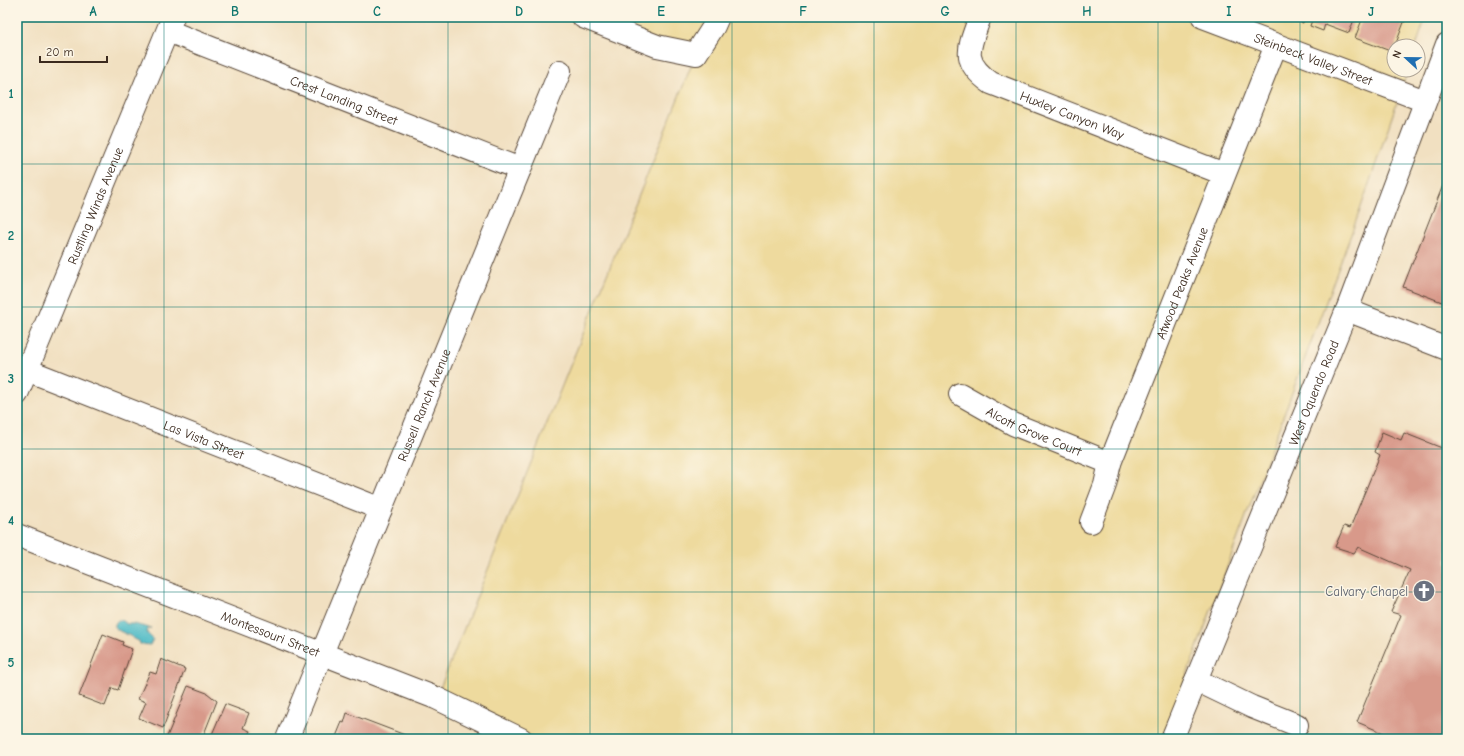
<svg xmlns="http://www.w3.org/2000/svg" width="1464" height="756" font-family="'Comic Neue',sans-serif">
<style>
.sand{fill:#eeda9e;stroke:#94825e}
.water{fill:#4cbac6;stroke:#447272}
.building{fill:#d8998a}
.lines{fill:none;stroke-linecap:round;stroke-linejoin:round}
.minor-casing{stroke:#564536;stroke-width:24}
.minor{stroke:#fff;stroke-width:22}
.grid{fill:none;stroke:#0f766e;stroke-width:1;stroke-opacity:0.55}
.labels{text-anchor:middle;stroke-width:3;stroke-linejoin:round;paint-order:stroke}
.street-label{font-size:13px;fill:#3b2a1e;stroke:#fcf5e5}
.worship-label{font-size:13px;fill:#5b616d;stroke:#fcf5e5;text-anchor:end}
.neatline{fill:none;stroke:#0f766e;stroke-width:1.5}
.grid-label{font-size:13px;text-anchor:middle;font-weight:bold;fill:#0f766e}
</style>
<rect width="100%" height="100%" fill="#fcf5e5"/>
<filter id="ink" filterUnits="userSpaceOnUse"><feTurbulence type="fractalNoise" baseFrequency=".025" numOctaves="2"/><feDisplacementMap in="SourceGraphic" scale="8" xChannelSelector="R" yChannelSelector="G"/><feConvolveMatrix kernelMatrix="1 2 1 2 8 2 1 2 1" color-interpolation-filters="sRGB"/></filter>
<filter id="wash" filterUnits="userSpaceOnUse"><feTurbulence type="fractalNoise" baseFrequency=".012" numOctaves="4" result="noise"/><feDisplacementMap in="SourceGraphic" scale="16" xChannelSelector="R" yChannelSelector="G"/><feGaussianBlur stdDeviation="0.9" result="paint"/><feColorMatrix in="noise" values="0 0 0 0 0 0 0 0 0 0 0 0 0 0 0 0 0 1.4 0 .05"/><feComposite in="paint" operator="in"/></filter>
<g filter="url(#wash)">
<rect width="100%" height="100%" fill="#f1e0c1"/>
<path class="sand" d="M583 17H1426L1416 46H1394V70H1408L1359 213 1163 739H538L436 698 696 54Z"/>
<path class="water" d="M122 620 127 624C136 623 142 627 151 628L148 629 147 633 153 639 150 645 140 644 139 641C135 640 134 638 130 636 125 633 120 632 115 628V624L117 621Z"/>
<g id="blocks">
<g class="building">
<path d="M1289 17H1305L1303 23Z"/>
<path d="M1313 17H1355L1349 33 1325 24 1323 31 1310 26Z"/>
<path d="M1363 17H1406L1395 46H1394L1393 52 1355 38Z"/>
<path d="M1447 175V304L1403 287Z"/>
<path d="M1382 432 1401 440 1404 433 1447 450V739H1398L1357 722 1401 615 1391 612 1410 570 1358 547 1354 553 1335 547 1344 526 1350 528 1380 455 1375 452Z"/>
<path d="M103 634 123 642 122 645 132 649 118 690 112 688 105 706 79 696Z"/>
<path d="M161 659 185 669 163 728 139 718 146 702 138 699 150 672 156 674Z"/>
<path d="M188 686 207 693 217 701 202 739H166Z"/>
<path d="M225 704 249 713 243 728 250 731 246 739H210Z"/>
<path d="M347 713 405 735 403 739H335L342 722 344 723Z"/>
</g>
</g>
</g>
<g filter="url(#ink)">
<use href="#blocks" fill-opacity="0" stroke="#564536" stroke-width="1"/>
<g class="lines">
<g class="minor-casing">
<g id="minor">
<path d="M583 17 657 46 696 54 714 26 718 17"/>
<path id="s1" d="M980 17C969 48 960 61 991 83L1224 174"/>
<path id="s2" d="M1203 17 1425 101"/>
<path id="s3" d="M168 31 520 169"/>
<path d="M1347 310 1447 349"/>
<path id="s4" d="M27 370 381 509"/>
<path id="s5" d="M17 394 173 17"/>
<path id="s6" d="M960 394 1013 424 1110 463"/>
<path id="s7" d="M1091 522 1105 485 1110 463 1276 45"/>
<path id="s8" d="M17 535 436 698 521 739"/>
<path d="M1196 680 1252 707 1297 725"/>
<path id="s9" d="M287 739 560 71"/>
<path id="s10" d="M1172 739 1347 310 1447 44"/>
</g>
</g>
<use href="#minor" class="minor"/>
</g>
</g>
<path class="grid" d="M164 17V739M306 17V739M448 17V739M590 17V739M732 17V739M874 17V739M1016 17V739M1158 17V739M1300 17V739M17 164H1447M17 307H1447M17 449H1447M17 592H1447"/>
<defs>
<g id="church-disc" transform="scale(1.15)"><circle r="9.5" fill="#6b7280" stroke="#fcf5e5"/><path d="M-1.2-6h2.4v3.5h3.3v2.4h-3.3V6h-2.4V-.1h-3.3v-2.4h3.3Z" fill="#fff"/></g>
</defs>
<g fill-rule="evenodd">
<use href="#church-disc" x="1424" y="591"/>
</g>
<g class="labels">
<g class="street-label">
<text dy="5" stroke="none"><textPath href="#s2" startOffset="118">Steinbeck Valley Street</textPath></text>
<text dy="5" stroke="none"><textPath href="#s3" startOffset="189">Crest Landing Street</textPath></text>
<text dy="5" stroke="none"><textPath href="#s1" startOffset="163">Huxley Canyon Way</textPath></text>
<text dy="5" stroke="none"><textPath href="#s5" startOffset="204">Rustling Winds Avenue</textPath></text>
<text dy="5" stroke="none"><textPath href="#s7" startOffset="256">Atwood Peaks Avenue</textPath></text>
<text dy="5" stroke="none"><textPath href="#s10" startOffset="374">West Oquendo Road</textPath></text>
<text dy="5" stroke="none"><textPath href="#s9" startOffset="361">Russell Ranch Avenue</textPath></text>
<text dy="5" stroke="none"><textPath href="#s6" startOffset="83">Alcott Grove Court</textPath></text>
<text dy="5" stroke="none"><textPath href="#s4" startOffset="190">Las Vista Street</textPath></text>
<text dy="5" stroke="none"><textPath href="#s8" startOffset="272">Montessouri Street</textPath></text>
</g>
<g class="worship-label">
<text x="1408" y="596">Calvary Chapel</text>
</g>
</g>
<rect width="1464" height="756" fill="none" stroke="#fcf5e5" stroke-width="44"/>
<g transform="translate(1406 58) rotate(292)"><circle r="19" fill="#fcf5e5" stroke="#afa495"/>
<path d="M0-3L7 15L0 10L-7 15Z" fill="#1f6fb2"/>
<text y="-6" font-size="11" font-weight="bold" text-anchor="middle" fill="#3b2a1e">N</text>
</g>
<path d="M40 56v6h67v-6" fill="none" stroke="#3b2a1e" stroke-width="2"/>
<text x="46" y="56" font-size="12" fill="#3b2a1e" stroke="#fcf5e5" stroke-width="3" paint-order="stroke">20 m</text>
<rect x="22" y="22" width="1420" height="712" class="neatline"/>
<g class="grid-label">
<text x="93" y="16">A</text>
<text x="235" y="16">B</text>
<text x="377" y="16">C</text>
<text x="519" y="16">D</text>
<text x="661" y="16">E</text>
<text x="803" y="16">F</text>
<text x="945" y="16">G</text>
<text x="1087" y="16">H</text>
<text x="1229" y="16">I</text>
<text x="1371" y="16">J</text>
<text x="11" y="98">1</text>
<text x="11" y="240">2</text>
<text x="11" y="383">3</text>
<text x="11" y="525">4</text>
<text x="11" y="667">5</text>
</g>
</svg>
